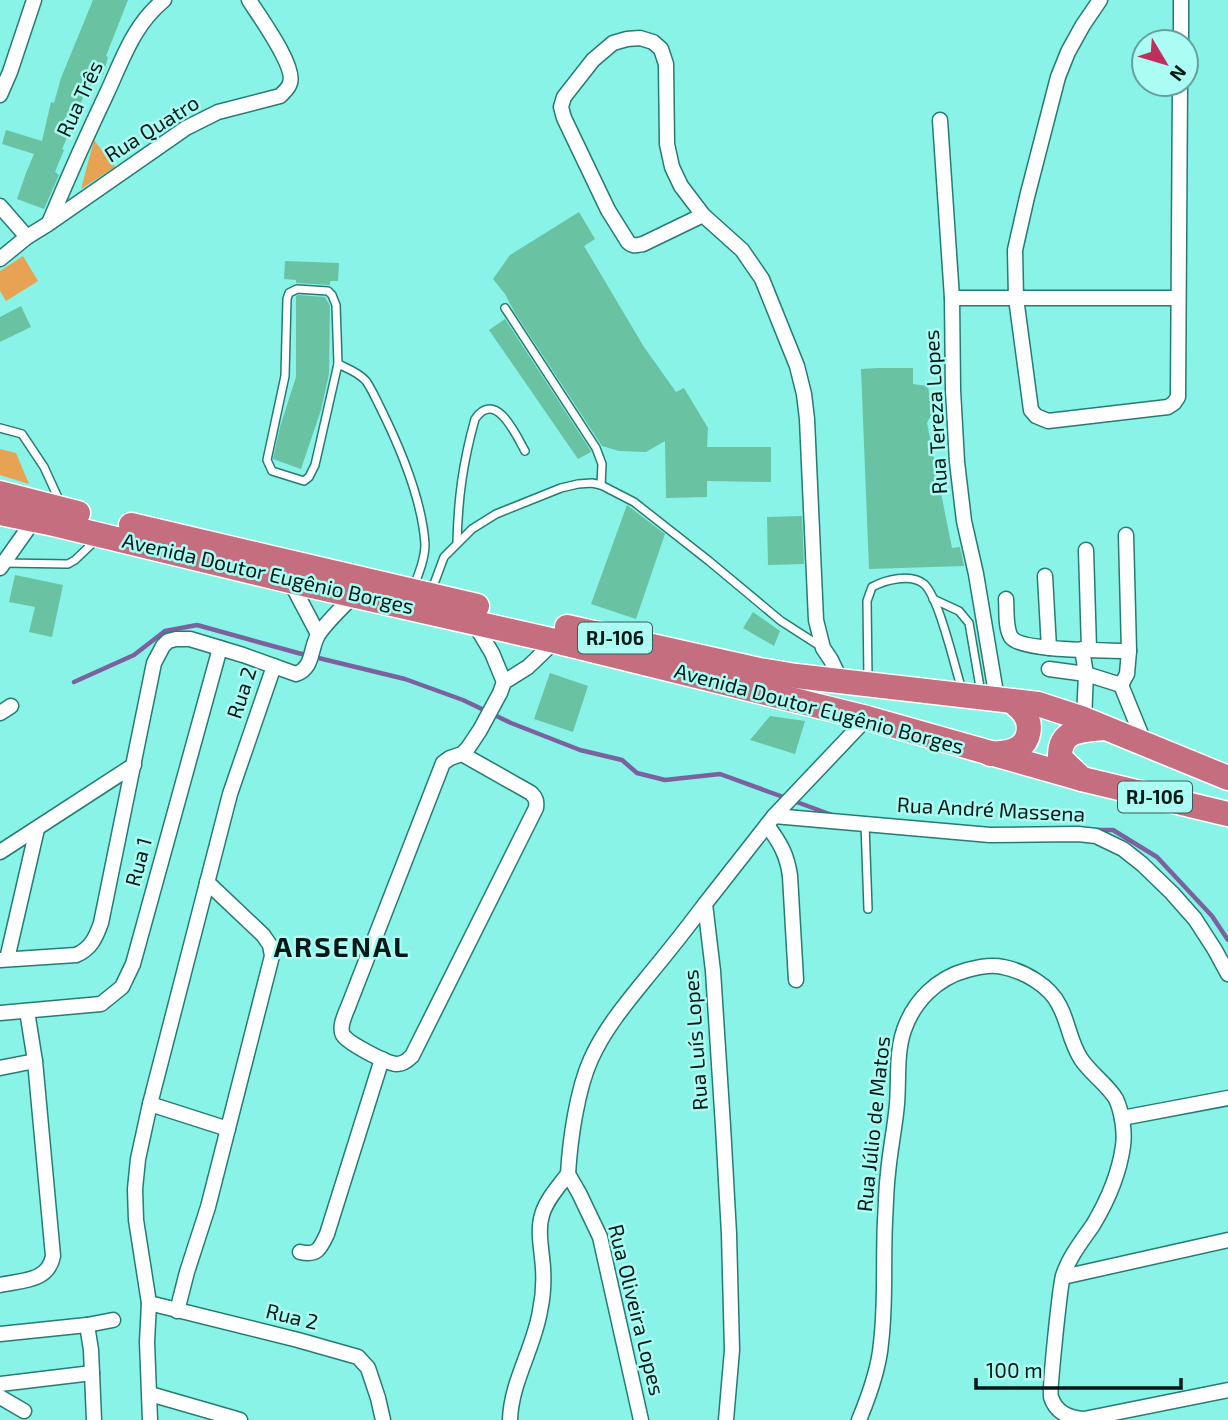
<svg xmlns="http://www.w3.org/2000/svg" width="1228" height="1420" font-family="'Exo 2',sans-serif">
<style>
.green{fill:#e7a254}
.lines{fill:none;stroke-linecap:round;stroke-linejoin:round}
.stream{stroke:#7b629e;stroke-width:4.5}
.building{fill:#69c2a1}
.lane-casing{stroke:#267b74;stroke-width:10}
.street-casing{stroke:#267b74;stroke-width:17}
.highway-casing{stroke:#fff;stroke-width:27}
.lane{stroke:#fff;stroke-width:7}
.street{stroke:#fff;stroke-width:14}
.highway{stroke:#c46e80;stroke-width:24}
.labels{text-anchor:middle;stroke-width:5;stroke-linejoin:round;paint-order:stroke}
.shield{fill:#abfcf3;stroke:#355c58;stroke-width:2}
.shield-label{font-size:19px;font-weight:bold;fill:#021816}
.street-label{font-size:21px;fill:#021816;stroke:#abfcf3}
.district-label{font-size:28px;font-weight:bold;letter-spacing:2px;fill:#021816;stroke:#abfcf3}
</style>
<rect width="100%" height="100%" fill="#89f3e8"/>
<g class="green">
<path d="M94 140 115 167 81 189Z"/>
<path d="M23 256 38 281 6 301 0 291V271Z"/>
<path d="M0 449 16 453 29 484 0 475Z"/>
</g>
<g class="lines">
<g class="stream">
<path d="M74 682 134 655 165 631 197 625 298 653 405 679 463 700 511 723 580 750 622 760 637 773 665 780 720 774 786 798"/>
<path d="M794 801 832 815"/>
<path d="M1095 830H1113L1157 857 1212 916 1228 940"/>
</g>
</g>
<g class="building">
<path d="M93 0H128L106 56 108 57 103 75 96 72 89 91 86 90 80 105 75 104 64 131 69 133 62 149 64 150 55 172 59 175 44 209 17 199 26 173 34 154 2 144 6 130 42 141 51 102 54 103 61 78Z"/>
<path d="M579 212 595 239 584 246 644 347 676 392 684 388 708 428 707 447H771V482L707 481V497L666 498 665 441 646 452 619 451 602 446 515 313 505 294 493 279 510 255Z"/>
<path d="M285 261 339 263 338 281H330V285L296 283V280L284 279Z"/>
<path d="M298 295 325 297 330 306 329 374 321 410 301 469 273 459 280 427 296 377V296Z"/>
<path d="M21 306 31 327 0 342V317Z"/>
<path d="M505 319 591 451V452L578 459 489 330Z"/>
<path d="M878 368H913V384L928 386 932 413 927 423 952 548 960 547 964 566 869 569 861 369Z"/>
<path d="M627 505 665 534 636 619 591 604Z"/>
<path d="M802 516 804 564 768 565 767 517Z"/>
<path d="M15 575 63 585 52 637 29 632 35 607 9 602Z"/>
<path d="M753 612 780 631 774 646 743 628Z"/>
<path d="M550 673 588 686 573 732 534 719Z"/>
<path d="M770 716 805 721 795 754 750 740Z"/>
</g>
<g class="lines">
<g class="lane-casing">
<g id="lane">
<path d="M297 289 328 291 332 295 336 305 338 364 315 465 309 477 304 481 272 471 267 460 285 376 287 299 289 293Z"/>
<path d="M505 308 596 448 602 464 601 485"/>
<path d="M338 364C348 369 358 372 366 381 371 388 375 397 379 405 399 445 422 499 425 544 425 558 419 573 414 586"/>
<path d="M0 428 22 434 44 467 60 502"/>
<path d="M457 543C458 498 463 462 475 419 496 389 516 435 525 451"/>
<path d="M4 563 68 564 75 560 96 540"/>
<path d="M431 592 444 557 472 529 496 514 561 488 578 484 592 483 601 485 634 502 709 561 781 621 820 646"/>
<path d="M933 599 959 611 969 623 981 693"/>
<path d="M868 679 867 601 872 587C885 580 911 573 924 584 939 597 955 668 962 690"/>
<path d="M865 824 868 909"/>
</g>
</g>
<g class="street-casing">
<g id="street">
<path d="M1100 0 1083 25 1068 52 1058 77 1027 197 1015 250 1016 298 1031 410 1036 416 1048 421 1168 407 1174 403 1178 397 1180 84"/>
<path d="M1181 42V0"/>
<path d="M0 95 10 72 34 0"/>
<path d="M940 120 952 298 953 390 957 462 964 521 976 574 997 699"/>
<path d="M0 206 27 237"/>
<path d="M703 215 643 244C637 245 633 247 628 242L608 210 564 118 561 107 564 97 593 60 613 43 627 39 640 38 653 42 661 49 666 64 667 144 672 167 681 186 703 215 742 250 762 279 797 366 804 394 807 419 816 620 823 648 831 660 841 681"/>
<path d="M49 223C67 180 86 137 106 95 122 61 133 25 164 0"/>
<path d="M0 259 27 237 48 224 186 128 218 112 280 96C283 93 289 88 290 83 296 66 259 16 249 0"/>
<path d="M952 298H1178"/>
<path d="M1086 550 1089 649"/>
<path d="M0 568 34 520"/>
<path d="M1045 576 1049 648"/>
<path d="M290 581 318 634"/>
<path d="M1006 599C1007 611 1005 627 1011 637 1021 652 1108 650 1129 651"/>
<path d="M474 623 492 653 504 682"/>
<path d="M1082 649 1086 674 1084 719"/>
<path d="M1049 669 1086 674 1121 685 1127 674 1129 651 1126 535"/>
<path d="M1121 685 1145 744"/>
<path d="M0 713 11 706"/>
<path d="M462 754 531 793C536 798 537 801 536 808L412 1056C408 1060 403 1064 397 1064 387 1064 348 1043 343 1035 338 1026 347 1011 350 1002L443 763 450 758 462 754 468 748 480 730 500 693 504 682 528 667 555 641"/>
<path d="M774 816 990 835 1078 834 1096 836 1123 849 1142 864 1172 893 1195 919 1215 950 1228 974"/>
<path d="M767 825C780 843 787 854 790 876L796 980"/>
<path d="M0 852 134 765"/>
<path d="M7 959 37 829"/>
<path d="M0 960 76 955C91 949 96 937 101 923L154 663 163 646 168 641 176 639H190L243 655 296 674C313 668 310 651 317 637 323 625 344 606 354 595"/>
<path d="M0 1013 101 1004 122 987 133 964 220 648"/>
<path d="M0 1068 35 1061"/>
<path d="M150 1104 228 1129"/>
<path d="M1122 1118 1228 1098"/>
<path d="M568 1174C570 1140 577 1090 591 1059 605 1028 627 1002 649 975 668 952 687 928 705 904"/>
<path d="M300 1252C317 1256 320 1249 327 1234L382 1059"/>
<path d="M1063 1277 1228 1240"/>
<path d="M0 1285C22 1280 48 1282 53 1256L35 1061 27 1011"/>
<path d="M149 1303 298 1340 358 1357 368 1368 378 1398 383 1420"/>
<path d="M177 1311 187 1272 208 1207 272 956 270 945 263 935 207 882"/>
<path d="M87 1325 91 1350 94 1420"/>
<path d="M0 1334 87 1325 113 1320"/>
<path d="M0 1384 92 1373"/>
<path d="M150 1394 240 1420"/>
<path d="M0 1397 24 1411"/>
<path d="M150 1420 147 1342 149 1303 136 1220 135 1189 138 1159 150 1104 230 794 274 666"/>
<path d="M510 1420C511 1382 534 1348 540 1311 543 1297 544 1283 543 1268 542 1251 537 1231 542 1215 546 1200 559 1186 568 1174L579 1193 600 1237 641 1420"/>
<path d="M726 1420 732 1350 729 1234 723 1126 713 971 705 904 774 816 867 718"/>
<path d="M859 1420C869 1396 879 1369 881 1343 886 1303 883 1261 885 1221 886 1205 886 1189 888 1173 890 1150 895 1127 897 1104 899 1080 896 1053 904 1030 914 1001 937 978 967 970 978 967 991 964 1003 967 1024 971 1050 986 1059 1005 1069 1023 1069 1040 1081 1059 1091 1074 1107 1084 1116 1099 1122 1112 1125 1132 1123 1146 1119 1175 1108 1200 1093 1225 1082 1241 1069 1257 1063 1276 1060 1286 1049 1391 1051 1397 1056 1413 1069 1418 1084 1419L1228 1390"/>
</g>
</g>
<g class="highway-casing">
<g id="highway">
<path d="M0 493 78 513"/>
<path d="M0 513 54 524 290 581 555 641 867 718 1082 779 1228 814"/>
<path d="M131 525 477 606"/>
<path d="M567 627 759 670 796 676 1038 704 1084 719 1228 778"/>
<path d="M990 754C999 753 1011 753 1018 748 1030 741 1032 724 1024 713 1021 709 1016 705 1012 701"/>
<path d="M1082 779 1060 758C1059 729 1082 730 1104 728"/>
</g>
</g>
<use href="#lane" class="lane"/>
<use href="#street" class="street"/>
<use href="#highway" class="highway"/>
</g>
<g class="labels">
<g class="shield">
<rect x="578" y="622.5" width="74" height="31" rx="5"/>
<rect x="1118" y="781.5" width="74" height="31" rx="5"/>
</g>
<g class="shield-label">
<text x="615" y="645">RJ-106</text>
<text x="1155" y="804">RJ-106</text>
</g>
<g class="street-label">
<text transform="translate(80 99) rotate(-65)" y="7">Rua Três</text>
<text transform="translate(152 129) rotate(-32)" y="7">Rua Quatro</text>
<text transform="translate(936 412) rotate(-93)" y="7">Rua Tereza Lopes</text>
<text transform="translate(268 574) rotate(13)" y="7">Avenida Doutor Eugênio Borges</text>
<text transform="translate(242 693) rotate(-72)" y="7">Rua 2</text>
<text transform="translate(819 709) rotate(15)" y="7">Avenida Doutor Eugênio Borges</text>
<text transform="translate(991 810) rotate(3)" y="7">Rua André Massena</text>
<text transform="translate(139 862) rotate(-75)" y="7">Rua 1</text>
<text transform="translate(696 1040) rotate(-94)" y="7">Rua Luís Lopes</text>
<text transform="translate(874 1124) rotate(-84)" y="7">Rua Júlio de Matos</text>
<text transform="translate(636 1310) rotate(76)" y="7">Rua Oliveira Lopes</text>
<text transform="translate(292 1317) rotate(14)" y="7">Rua 2</text>
</g>
<g class="district-label">
<text x="342" y="957">ARSENAL</text>
</g>
</g>
<g transform="translate(1165 63) rotate(128)"><circle r="33" fill="#abfcf3" stroke="#67a19b" stroke-width="2"/>
<path d="M0-5L12 26L0 18L-12 26Z" fill="#be2f5c"/>
<text y="-10" font-size="19" font-weight="bold" text-anchor="middle" fill="#021816">N</text>
</g>
<path d="M976 1378v10h205v-10" fill="none" stroke="#021816" stroke-width="3.5"/>
<text x="986" y="1378" font-size="21" fill="#021816" stroke="#abfcf3" stroke-width="5" paint-order="stroke">100 m</text>
</svg>
